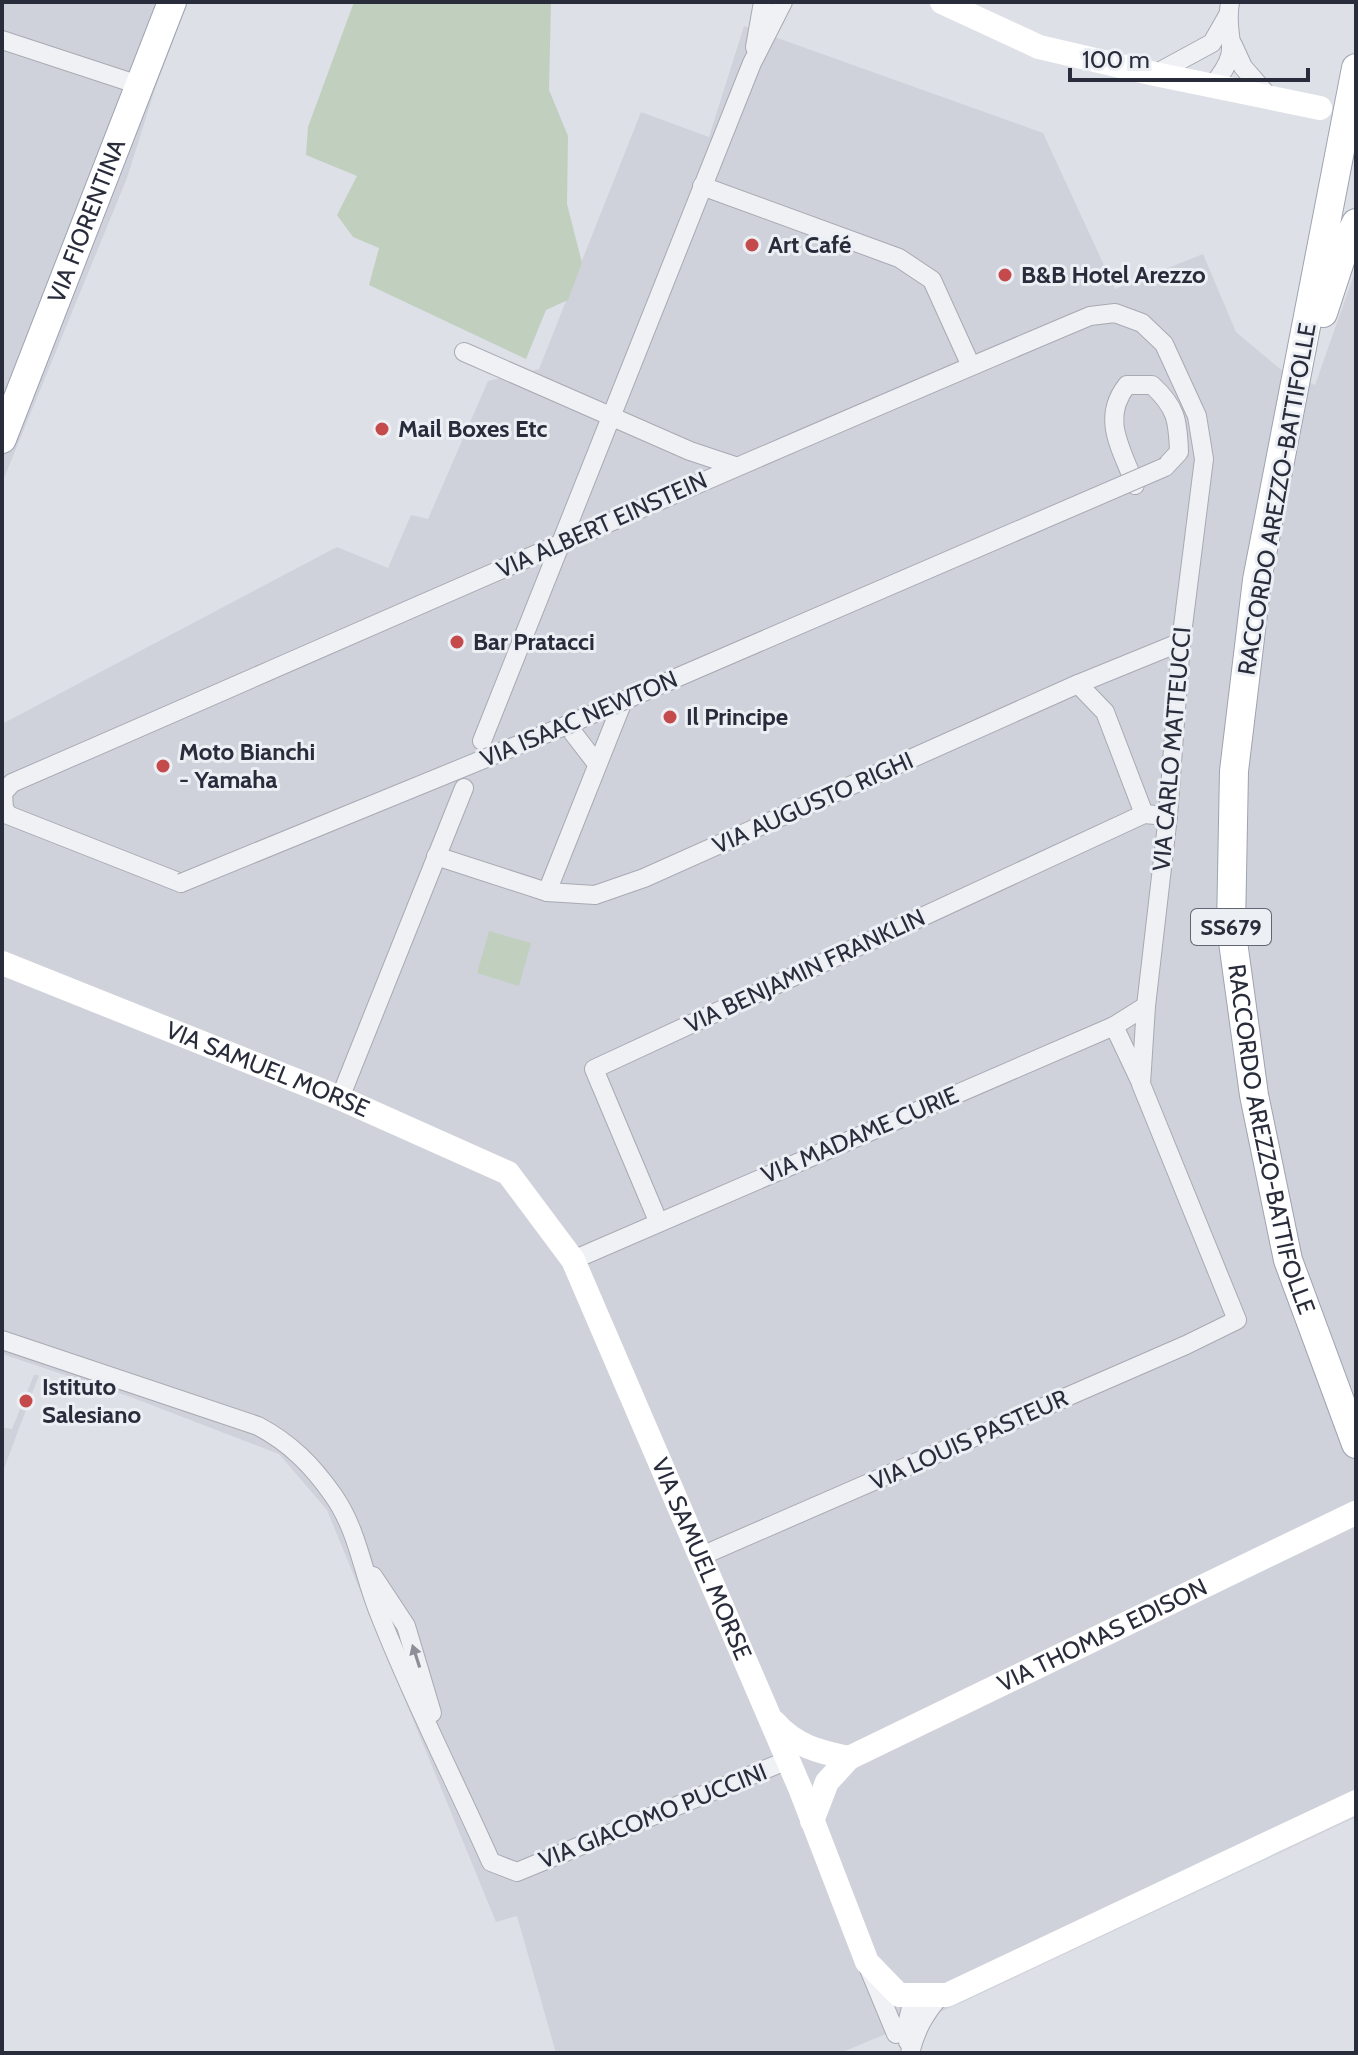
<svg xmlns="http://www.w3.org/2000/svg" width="1358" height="2055" font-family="Cabin,sans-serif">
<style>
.built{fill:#d0d2db}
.green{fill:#c1cfbf}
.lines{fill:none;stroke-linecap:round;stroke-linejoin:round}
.street-casing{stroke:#a7aab3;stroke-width:20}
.primary-casing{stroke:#9da3b1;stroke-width:30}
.street{stroke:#f0f1f5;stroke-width:18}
.secondary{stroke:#fff;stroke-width:24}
.primary{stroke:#fff;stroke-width:28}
.street-bridge-casing{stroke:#a7aab3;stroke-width:20;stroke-linecap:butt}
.street-bridge{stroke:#f0f1f5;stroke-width:18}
.oneway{fill:#8c8e98}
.poi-dot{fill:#c44a4c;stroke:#eceff4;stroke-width:3}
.labels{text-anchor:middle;stroke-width:6;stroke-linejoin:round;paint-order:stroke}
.shield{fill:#eceff4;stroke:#636672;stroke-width:2}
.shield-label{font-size:22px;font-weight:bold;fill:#282c3b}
.street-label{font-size:24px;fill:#282c3b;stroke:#eceff4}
.poi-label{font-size:24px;font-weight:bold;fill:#282c3b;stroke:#eceff4;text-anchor:start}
</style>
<rect width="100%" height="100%" fill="#dde0e6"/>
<g class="built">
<path d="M2 2H188L155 89 127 178 2 483Z"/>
<path d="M744 26 1043 133 1115 289 1203 254 1236 332 1280 369 1315 385 1356 269V1817L961 2003 840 2053H556L517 1916 496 1922 327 1510 279 1454 128 1396 2 1354V724L337 547 388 568 411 515 428 519 488 381 539 369 641 112 709 137Z"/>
<path d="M34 1375H39L2 1474V1427L12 1429Z"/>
</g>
<g class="green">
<path d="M354 2H551L549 90 568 136 567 204 582 263 568 300 546 310 526 359 369 285 379 248 353 237 337 215 357 176 306 155 308 127Z"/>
<path d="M489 931 531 943 519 986 477 973Z"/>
</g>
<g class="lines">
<g class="street-casing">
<g id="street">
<path d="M2 40 139 85"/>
<path d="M1233 45 1243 67 1270 98"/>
<path d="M755 47 763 2"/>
<path d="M1155 74 1212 43 1228 15"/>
<path d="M1212 86C1246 45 1223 44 1230 2"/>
<path d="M702 186 899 258 932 280 971 366"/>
<path d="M464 352 690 451 735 466"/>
<path d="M1135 485C1122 449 1100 419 1127 385H1152C1176 407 1178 420 1179 452L1165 467"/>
<path d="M1078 684 1105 712 1144 814"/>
<path d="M567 725 597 764"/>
<path d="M482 741 752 63 783 2"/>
<path d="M436 856 547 892 595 895 644 878 1078 684 1181 642"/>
<path d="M181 883 8 815 4 808 3 793 12 783C371 627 729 468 1090 316L1115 313 1142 323 1164 344 1197 416 1204 459 1181 642 1168 816 1146 1006 1141 1084 1237 1320 1186 1345 699 1557"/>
<path d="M547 892 623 701"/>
<path d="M1114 1026 1140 1081"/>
<path d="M340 1098 464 788"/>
<path d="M658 1221 594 1069 1144 814 1168 816"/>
<path d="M573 1260 1114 1026 1146 1006"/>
<path d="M2 1340 258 1426C290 1443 312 1465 333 1495 358 1530 363 1574 379 1613 412 1698 454 1779 491 1862L517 1872 788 1760"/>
<path d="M373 1576 406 1626 432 1713"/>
<path d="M869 1969 896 2034"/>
<path d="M908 2042V2020L914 1995"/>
<path d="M910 2053C916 2029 925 2013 941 1995"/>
</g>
</g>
<g class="primary-casing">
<g id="primary">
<path id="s3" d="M1356 68 1257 580 1234 771 1231 927 1254 1095 1288 1260 1356 1444"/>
<path d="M1323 313 1346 243 1356 223"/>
<path id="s4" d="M2 439 172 2"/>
</g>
</g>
<use href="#street" class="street"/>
<g class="secondary">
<path d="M942 2 1039 47 1155 74 1320 108"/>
<path id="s1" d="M2 963 340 1098 508 1173 573 1260 800 1788 867 1962 899 1995H947L1356 1802"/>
<path d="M774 1722C795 1746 819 1752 849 1758"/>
<path id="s2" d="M812 1821 827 1782 849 1758 1355 1513"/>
</g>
<use href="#primary" class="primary"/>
<g class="street-bridge-casing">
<path id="street-bridge" d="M181 883 567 725 1165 467"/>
</g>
<use href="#street-bridge" class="street-bridge"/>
</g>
<defs><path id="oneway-solid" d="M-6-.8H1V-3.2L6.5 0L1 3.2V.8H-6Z" transform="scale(2)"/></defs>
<use class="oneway" href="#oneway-solid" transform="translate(416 1656) rotate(-108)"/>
<g class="poi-dot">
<circle cx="752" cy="245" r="8"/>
<circle cx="1005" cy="275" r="8"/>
<circle cx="382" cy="429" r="8"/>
<circle cx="457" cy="642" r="8"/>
<circle cx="670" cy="717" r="8"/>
<circle cx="163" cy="766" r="8"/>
<circle cx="26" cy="1401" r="8"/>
</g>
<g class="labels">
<rect class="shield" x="1191" y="909" width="80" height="36" rx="6"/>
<g class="shield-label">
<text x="1231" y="935">SS679</text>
</g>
<g class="street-label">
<text dy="8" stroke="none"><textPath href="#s4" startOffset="234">VIA FIORENTINA</textPath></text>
<text transform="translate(1277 499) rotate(-80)" y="8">RACCORDO AREZZO-BATTIFOLLE</text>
<text transform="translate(602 525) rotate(-24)" y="8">VIA ALBERT EINSTEIN</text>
<text transform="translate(579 719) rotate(-23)" y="8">VIA ISAAC NEWTON</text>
<text transform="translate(1172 749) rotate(-85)" y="8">VIA CARLO MATTEUCCI</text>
<text transform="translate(813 803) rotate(-24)" y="8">VIA AUGUSTO RIGHI</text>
<text transform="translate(805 971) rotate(-25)" y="8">VIA BENJAMIN FRANKLIN</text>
<text dy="8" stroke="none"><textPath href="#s1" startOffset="286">VIA SAMUEL MORSE</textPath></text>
<text transform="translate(860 1135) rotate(-23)" y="8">VIA MADAME CURIE</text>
<text dy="8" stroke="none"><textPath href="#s3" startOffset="1086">RACCORDO AREZZO-BATTIFOLLE</textPath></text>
<text transform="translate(969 1440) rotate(-24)" y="8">VIA LOUIS PASTEUR</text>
<text dy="8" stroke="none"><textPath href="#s1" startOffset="982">VIA SAMUEL MORSE</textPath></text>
<text dy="8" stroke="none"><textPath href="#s2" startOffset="356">VIA THOMAS EDISON</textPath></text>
<text transform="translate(653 1816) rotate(-22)" y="8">VIA GIACOMO PUCCINI</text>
</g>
<g class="poi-label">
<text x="768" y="253">Art Café</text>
<text x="1021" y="283">B&amp;B Hotel Arezzo</text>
<text x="398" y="437">Mail Boxes Etc</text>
<text x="473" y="650">Bar Pratacci</text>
<text x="686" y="725">Il Principe</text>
<text x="179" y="760">Moto Bianchi<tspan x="179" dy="28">- Yamaha</tspan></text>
<text x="42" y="1395">Istituto<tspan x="42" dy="28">Salesiano</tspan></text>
</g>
</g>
<rect width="1358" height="2055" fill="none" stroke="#282c3b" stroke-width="8"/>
<path d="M1070 68v12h238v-12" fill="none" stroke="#282c3b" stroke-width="4"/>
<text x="1082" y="68" font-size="24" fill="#282c3b" stroke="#eceff4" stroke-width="6" paint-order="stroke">100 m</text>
</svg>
